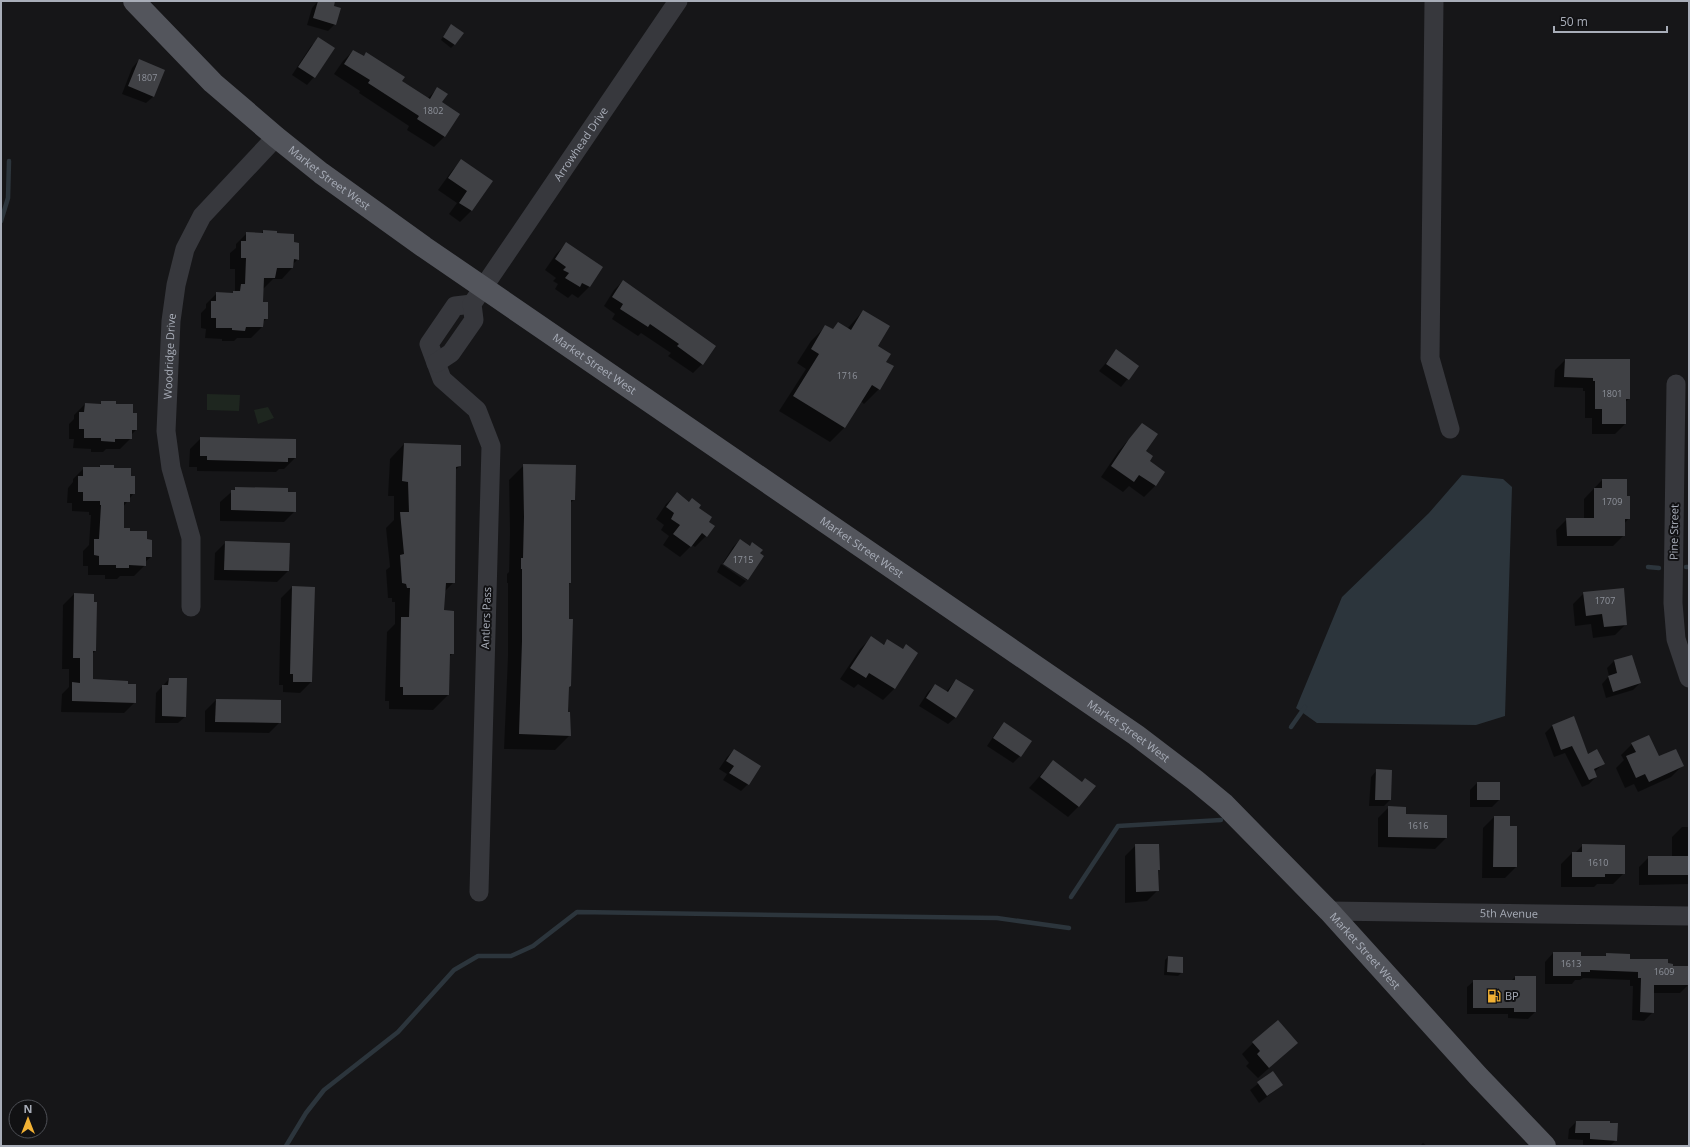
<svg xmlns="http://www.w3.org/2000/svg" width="1690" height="1147" font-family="'Open Sans',sans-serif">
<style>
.green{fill:#1e261f}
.water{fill:#2c353c}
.shadow{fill:#0007}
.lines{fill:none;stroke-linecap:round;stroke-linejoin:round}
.stream{stroke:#2c353c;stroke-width:4.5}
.building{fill:#404145}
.minor{stroke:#37383d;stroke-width:19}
.major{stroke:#53555c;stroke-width:22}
.labels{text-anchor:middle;stroke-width:4;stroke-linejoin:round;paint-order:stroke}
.number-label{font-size:9px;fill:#8e929b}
.street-label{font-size:11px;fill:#a8adb8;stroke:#111113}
.poi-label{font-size:11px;fill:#a8adb8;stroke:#111113;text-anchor:start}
</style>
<rect width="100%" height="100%" fill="#161618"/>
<g class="green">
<path d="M207 394 240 395 239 411 207 410Z"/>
<path d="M268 407 274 418 258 424 254 410Z"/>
</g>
<path class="water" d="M1462 475 1503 479 1512 487 1505 716 1476 725 1317 723 1296 708 1342 597 1429 513Z"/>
<g class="shadow">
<path d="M318 1H334L332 6 335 24 328 31 307 25 312 8Z"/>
<path d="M448 29 455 44 451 48 441 40Z"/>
<path d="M319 39 333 49 314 77 307 85 292 75 311 46Z"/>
<path d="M353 51 427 99 438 88 441 103 458 114 444 137 434 147 407 130 409 126 359 93 360 91 334 74 343 61Z"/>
<path d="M139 60 154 96 146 103 122 94 132 68Z"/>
<path d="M461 161 491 181 471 211 460 222 449 214 457 203 438 190 451 172Z"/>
<path d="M263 231 276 234 293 243 298 259 293 264 292 268 282 279H273L263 289 262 303 267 318 262 323V327L251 338H237L234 341H222V339L205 338 206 329 201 328V313L206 308V304L217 293 232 294 235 291V269H230V253L236 248V244L247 233 261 234Z"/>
<path d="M567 243 602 267 589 287 578 298 572 294 568 298 555 289 558 284 553 281 556 278 545 270 556 254Z"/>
<path d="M623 281 702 364 693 373 668 356 671 353 641 333 638 336 612 319 615 314 604 306 614 290Z"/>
<path d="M863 311 876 346 885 362 879 389 864 404 861 401 845 427 830 442 779 411 806 369 797 363 811 341 826 326 832 330 838 324 847 329Z"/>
<path d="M1116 351 1138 366 1121 387 1099 371Z"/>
<path d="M1565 360 1629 399 1625 402V424L1615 434H1592V418H1585V391H1583V388L1554 387 1555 370Z"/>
<path d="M102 402 115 405 136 430 131 435V438L120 449H106L103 452H91V449L73 448 74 439H69V424L74 419V415L85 404 99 405Z"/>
<path d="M1142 424 1145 451 1149 461 1164 472 1155 486 1144 497 1129 486 1123 492 1101 477 1118 452Z"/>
<path d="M201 438 295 458 284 469H279L276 472 197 471V467H189L190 449Z"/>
<path d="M404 444 460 466 455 470 454 582 445 591 443 610 453 653 448 658V695L433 710 389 709V701H385L387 632 395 624V602H392V598H388L386 570 390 567 386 528 394 520V496H388L390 459Z"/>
<path d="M524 465 574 500 570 503V583L568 585 567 713 570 735 555 750 504 749 508 656V583H507V574L509 572 510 532 509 480Z"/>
<path d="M100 466 113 469 134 493 123 507V529L146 540 151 557 145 562V565L134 576H120L117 579H105V575H88V566H83V551L89 545 91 515H89V512L72 511V503H67L68 488 73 482V479L84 468H98Z"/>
<path d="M1602 480 1626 497 1629 518 1624 524V535L1613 546H1557L1556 530 1567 519H1584V499Z"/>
<path d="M236 488 295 511 284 522 220 521V502Z"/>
<path d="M677 494 689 502 707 522 706 536 695 547 692 545 680 557 663 545 669 536 661 530 664 525 656 519 666 504Z"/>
<path d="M740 540 749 546 752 544 763 556 747 580 723 563 733 547Z"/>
<path d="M226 542 288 571 277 582 214 580 215 553Z"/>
<path d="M721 564 746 581 740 587 717 572Z"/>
<path d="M292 587 311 682 300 693 283 692V685H279L281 598Z"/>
<path d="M1584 593 1626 624 1615 635 1593 638 1591 624 1575 626 1573 604Z"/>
<path d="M74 594 95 651 92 654V680L127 685 135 702 124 713 61 712 62 694 69 687V669H62L63 605Z"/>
<path d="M871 638 883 645 888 641 902 650 906 646 917 653 894 689 883 700 858 684 854 688 840 679 860 649Z"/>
<path d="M1614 661 1640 683 1633 690 1606 698 1602 684 1609 676 1607 668Z"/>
<path d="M169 679 186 716 178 723H155L156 693Z"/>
<path d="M956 680V717L948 724 919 706 928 692 935 685 946 692Z"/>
<path d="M216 700 280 722 269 733 205 732V711Z"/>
<path d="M1574 717 1588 755 1603 764 1594 772 1596 777 1589 784 1582 787 1565 753 1554 757 1545 733 1552 726Z"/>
<path d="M1004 723 1030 741 1020 756 1013 763 987 746 997 731Z"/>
<path d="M1632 744 1659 758 1682 766 1671 777 1638 792 1634 784 1625 788 1616 768 1624 760 1621 755Z"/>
<path d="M734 750 748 784 741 791 723 780 727 774 719 769 727 757Z"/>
<path d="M1053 761 1079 806 1068 817 1029 788Z"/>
<path d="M1377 770 1391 771 1390 800 1384 806H1369L1371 777Z"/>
<path d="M1477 783 1499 800 1492 807H1470V790Z"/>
<path d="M1389 807 1404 815 1446 838 1435 849 1378 847V818Z"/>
<path d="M1494 817 1509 827 1516 867 1505 878H1482L1483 828Z"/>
<path d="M1682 827H1689V884L1639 885V867L1649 857H1672V837Z"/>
<path d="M1136 845 1159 869 1157 872 1158 890 1147 901 1125 903V856Z"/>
<path d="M1583 845 1624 873 1613 884H1597L1594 887H1561V864L1572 853H1575Z"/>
<path d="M1553 953 1580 957H1604L1607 954 1629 960 1667 964 1672 967 1689 984 1680 993H1653V1012L1644 1021 1632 1020 1633 986H1630V980L1583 978 1580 980H1575L1572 984H1545V962Z"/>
<path d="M1168 957 1182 972 1178 976 1164 975 1165 960Z"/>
<path d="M1515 977 1535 1012 1528 1019 1508 1018V1014H1467V987L1474 981H1511Z"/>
<path d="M1253 1043H1297L1258 1078 1246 1066 1249 1063 1242 1054Z"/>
<path d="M1273 1072 1282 1085 1259 1103 1250 1090Z"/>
<path d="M1576 1122 1616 1140 1610 1146H1583V1140L1568 1139 1569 1129Z"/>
<path d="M1423 1143 1427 1146H1420Z"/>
</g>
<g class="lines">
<g class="stream">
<path d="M1 221 8 198 9 161"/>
<path d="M1648 567 1659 568"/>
<path d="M1686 567H1689"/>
<path d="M1291 727 1305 707"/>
<path d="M1071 897 1118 826 1221 820"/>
<path d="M286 1146 306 1113 324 1090 398 1032 454 970 478 956H511L533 946 577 912 997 918 1069 928"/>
</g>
</g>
<g class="building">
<path d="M318 1H335L334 6 341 8 336 25 313 18Z"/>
<path d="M451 24 464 33 455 45 443 37Z"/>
<path d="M318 37 335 48 315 78 298 67Z"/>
<path d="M353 50 364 56 366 52 405 77 402 81 430 99 437 87 448 94 442 102 460 114 445 137 417 119 419 116 368 83 370 80 344 64Z"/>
<path d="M139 59 165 70 154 97 128 86Z"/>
<path d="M461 159 493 181 472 211 459 203 467 191 448 178Z"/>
<path d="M263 230 277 231V233L294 234V242L299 243V260L294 259 293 268H277L275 278H264L263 302H268V319H264L263 327H246L245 331 232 330V328H216V318H211V301H216V292L233 293V291H240L241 284H245L246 258H241V241H246V232L263 233Z"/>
<path d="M566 242 603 267 590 287 582 283 580 287 565 278 569 273 563 270 566 267 555 259Z"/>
<path d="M623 280 716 346 703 365 677 346 679 344 650 324 648 327 620 309 623 304 612 297Z"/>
<path d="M863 310 890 326 878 346 891 354 886 362 894 366 880 390 872 385 845 428 793 396 819 354 811 349 825 325 833 329 838 322 851 330Z"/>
<path d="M1116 349 1139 366 1129 380 1106 364Z"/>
<path d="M1565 359H1630V399H1626V424H1602V409H1595V381H1593V378L1564 377Z"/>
<path d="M101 401H116V404H133V413H137V430H132V439H115V442L101 441V438H84V429H79V412H84L85 403 101 404Z"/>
<path d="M1142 423 1158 434 1146 451 1153 456 1150 461 1165 472 1156 486 1139 475 1134 482 1111 466 1129 439Z"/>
<path d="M200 437 296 439V458H288V462L207 460V456H200Z"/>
<path d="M404 443 461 445V466L456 467 455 583H446L444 610 454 611V654H450L449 695H403V687H400L401 617H409L410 588H407L406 584 402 583 400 555 404 554 400 512H409L408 482 402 481Z"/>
<path d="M523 464 576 465 575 500H571V583H569V619H573L571 686 569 687 568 712H570L571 736 519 734 522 641V569H521V558H523L524 517Z"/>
<path d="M100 465H114V468H131V476H135V494H130V502H124V528H130V531H147V539L152 540V557H146V566L129 565V568H116V565H99V556L94 555V539H99L101 505H100V501H83V492H78V476H83V467H100Z"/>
<path d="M1602 479H1627V496H1630V519H1625V536H1567L1566 518H1594V488H1602Z"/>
<path d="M235 487 288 488V492H296V512L231 510V490H235Z"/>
<path d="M677 492 689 502 692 498 701 505 699 508 712 517 709 522 715 526 707 537 702 533 691 547 673 534 680 525 671 519 674 513 666 507Z"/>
<path d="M740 539 750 546 752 542 763 550 760 553 764 556 748 580 723 564Z"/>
<path d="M225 541 290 543 289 571 224 570Z"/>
<path d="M292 586 315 587 312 682H293V674H290Z"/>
<path d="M1624 588 1627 625 1604 627 1602 614 1586 616 1583 592Z"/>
<path d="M74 593 94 594V602H97L96 651H93V679L128 681V684H136V703L72 701V682L80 683V658H73Z"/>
<path d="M871 636 884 645 887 639 903 649 906 644 918 653 895 689 869 673 866 678 850 668Z"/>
<path d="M1632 655 1641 683 1613 692 1608 676 1617 673 1614 660Z"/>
<path d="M169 678H187L186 717 162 716V685H168Z"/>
<path d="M956 679 974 690 956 718 926 698 935 684 948 692Z"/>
<path d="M216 699 281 700V723L215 722Z"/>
<path d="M1574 716 1588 754 1597 749 1605 764 1594 769 1597 777 1589 780 1572 746 1561 750 1552 725Z"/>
<path d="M1004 722 1032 741 1021 757 993 738Z"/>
<path d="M1649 735 1659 756 1676 749 1684 766 1649 782 1645 774 1636 778 1626 756 1636 752 1631 743Z"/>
<path d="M734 749 761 766 749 785 729 773 734 766 726 761Z"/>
<path d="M1053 760 1082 782 1085 778 1096 786 1079 807 1040 777Z"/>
<path d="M1376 769 1392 770 1391 800H1375Z"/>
<rect x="1477" y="782" width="23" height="18"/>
<path d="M1388 806 1406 807V814L1447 815V838L1388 837Z"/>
<path d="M1494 816H1510V826H1517V867H1493Z"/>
<path d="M1135 844H1159L1160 870H1158L1159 891 1136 892Z"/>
<path d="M1582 844 1625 845V874H1605V877H1572V852H1582Z"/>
<rect x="1648" y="856" width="41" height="19"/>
<path d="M1553 952H1581V956H1606V953L1630 954V959H1668V963L1673 964V966H1689V985H1654V1013L1640 1012 1641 978H1638V972L1590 970V972H1581V976H1553Z"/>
<path d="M1168 956 1183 957V973L1167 972Z"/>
<path d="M1515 976H1536V1012H1514V1008H1473V980H1515Z"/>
<path d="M1278 1020 1298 1043 1269 1068 1257 1054 1260 1051 1252 1042Z"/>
<path d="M1273 1071 1283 1085 1267 1096 1257 1082Z"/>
<path d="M1576 1121H1610V1123H1618L1617 1141 1590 1139V1133H1575Z"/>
</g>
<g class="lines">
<g class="minor">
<path d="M1434 1 1430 358 1450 429"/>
<path d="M472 304 455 306 429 344 442 379 477 410 491 446 479 892"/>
<path id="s1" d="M436 363 451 353 474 320 472 304 678 1"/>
<path d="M1676 384 1673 603 1676 639 1689 678"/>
<path id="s2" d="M191 607V538L171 468 166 431 171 321 176 285 185 249 202 216 276 137"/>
<path id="s3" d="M1329 911 1689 916"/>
</g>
<path class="major" id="s4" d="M134 1 213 83 276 137 321 173 424 247 1136 735 1195 780 1224 804 1329 911 1478 1076 1545 1146"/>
</g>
<defs>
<g id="fuel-bare" transform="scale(1.08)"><path d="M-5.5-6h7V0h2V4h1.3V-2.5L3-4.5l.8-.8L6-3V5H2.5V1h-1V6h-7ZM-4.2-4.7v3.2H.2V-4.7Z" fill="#f2b134" stroke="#111113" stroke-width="2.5" paint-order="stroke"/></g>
</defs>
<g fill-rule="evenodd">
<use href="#fuel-bare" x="1494" y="996"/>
</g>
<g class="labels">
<g class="number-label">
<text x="147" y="81">1807</text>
<text x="433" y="114">1802</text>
<text x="847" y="379">1716</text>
<text x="1612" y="397">1801</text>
<text x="1612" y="505">1709</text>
<text x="743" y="563">1715</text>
<text x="1605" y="604">1707</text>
<text x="1418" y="829">1616</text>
<text x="1598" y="866">1610</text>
<text x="1571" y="967">1613</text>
<text x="1664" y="975">1609</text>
</g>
<g class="street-label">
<text dy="4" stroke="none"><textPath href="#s1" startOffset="268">Arrowhead Drive</textPath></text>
<text dy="4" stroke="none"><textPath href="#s4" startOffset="264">Market Street West</textPath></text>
<text dy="4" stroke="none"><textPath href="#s2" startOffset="254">Woodridge Drive</textPath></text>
<text dy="4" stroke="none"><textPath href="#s4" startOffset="588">Market Street West</textPath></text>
<text transform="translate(1674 532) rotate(-89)" y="4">Pine Street</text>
<text dy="4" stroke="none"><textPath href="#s4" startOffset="912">Market Street West</textPath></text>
<text transform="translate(486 618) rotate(-88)" y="4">Antlers Pass</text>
<text dy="4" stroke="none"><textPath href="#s4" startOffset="1236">Market Street West</textPath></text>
<text dy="4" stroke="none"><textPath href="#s3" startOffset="180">5th Avenue</textPath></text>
<text dy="4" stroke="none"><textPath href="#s4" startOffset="1560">Market Street West</textPath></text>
</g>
<g class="poi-label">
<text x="1505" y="1000">BP</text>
</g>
</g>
<rect width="1690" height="1147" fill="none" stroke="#a8adb8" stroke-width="4"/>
<g transform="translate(28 1119)"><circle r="19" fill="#111113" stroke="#4d4f55"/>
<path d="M0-3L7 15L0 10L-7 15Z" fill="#f2b134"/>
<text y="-6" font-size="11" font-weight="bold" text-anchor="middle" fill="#a8adb8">N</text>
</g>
<path d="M1554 26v6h113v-6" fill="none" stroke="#a8adb8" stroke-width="2"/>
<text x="1560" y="26" font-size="12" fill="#a8adb8" stroke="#111113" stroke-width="3" paint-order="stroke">50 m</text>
</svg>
